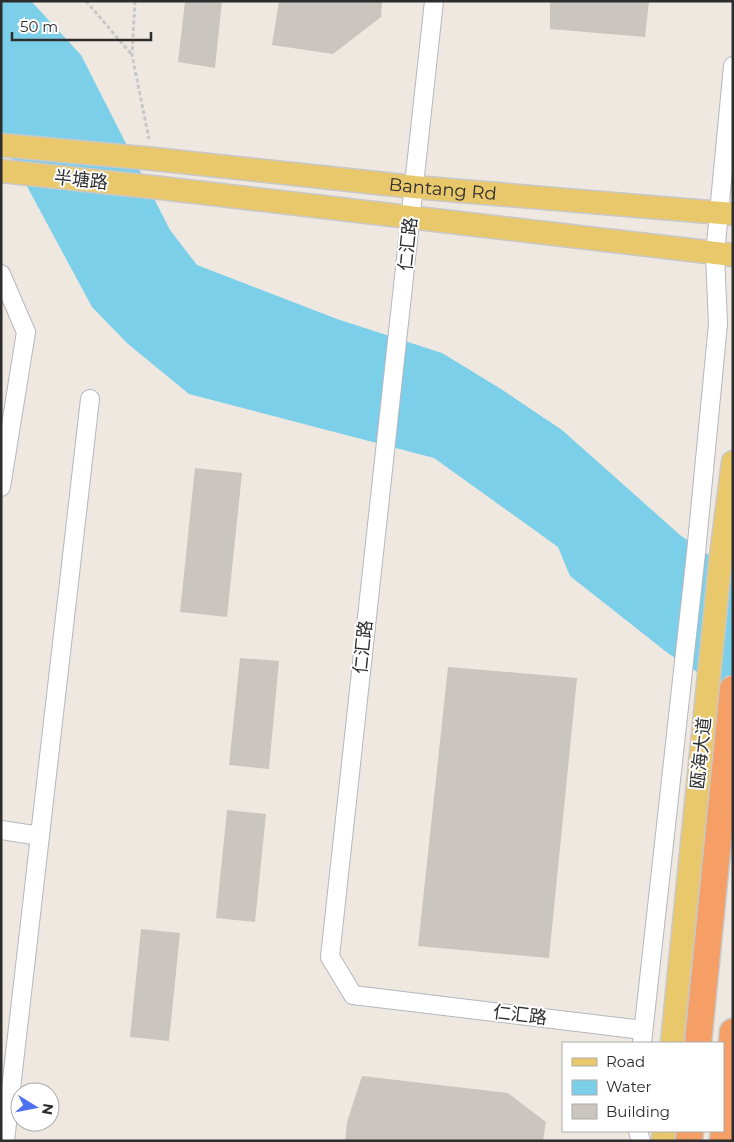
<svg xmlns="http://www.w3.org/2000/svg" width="734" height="1142" font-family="Montserrat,'Noto Sans SC',sans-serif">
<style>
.water{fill:#7ccfe8}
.building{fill:#cac6bf}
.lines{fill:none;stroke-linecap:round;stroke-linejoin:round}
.minor-casing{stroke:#b4b7c0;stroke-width:20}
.major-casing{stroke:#c8c8c8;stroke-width:25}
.highway-casing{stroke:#c8c8c8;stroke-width:29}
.path{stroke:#c8c8c8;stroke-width:3;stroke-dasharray:4 2.5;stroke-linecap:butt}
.minor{stroke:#fff;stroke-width:18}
.major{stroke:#e9c76b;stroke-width:22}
.highway{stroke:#f59e65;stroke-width:26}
.labels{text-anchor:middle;stroke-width:4;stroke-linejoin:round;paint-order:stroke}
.street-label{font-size:18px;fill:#2d2d2d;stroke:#fff}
</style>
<rect width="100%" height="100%" fill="#eee8e1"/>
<path class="water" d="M1 1H31L81 55 170 230 197 265 337 319 442 353 501 389 562 430 680 535 733 572V695L669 654 570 576 558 547 434 458 189 394 128 344 92 307 1 138Z"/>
<g class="building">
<path d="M185 1H222L215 68 178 62Z"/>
<path d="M279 1H382L381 17 333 54 272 45Z"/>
<path d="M550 1H649L645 37 550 29Z"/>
<path d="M195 468 242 473 227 617 180 612Z"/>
<path d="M240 658 279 661 269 769 229 765Z"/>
<path d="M448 667 577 678 549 958 418 946Z"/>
<path d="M227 810 266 814 255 922 216 918Z"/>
<path d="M141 929 180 933 169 1041 130 1037Z"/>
<path d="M362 1076 508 1093 546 1122 543 1141H345L347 1122Z"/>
</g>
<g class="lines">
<g class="minor-casing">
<g id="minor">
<path d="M434 1 330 957 353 995 643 1030"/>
<path d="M1 274 26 332 1 487"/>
<path d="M1 830 40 836"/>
<path d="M642 1043 696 553 718 324 715 254 733 66"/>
<path d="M638 1131 641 1141"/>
<path d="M5 1141 90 399"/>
</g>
</g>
<g class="major-casing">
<g id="major">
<path id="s1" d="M1 145 154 159 414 187 733 214"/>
<path d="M1 171 161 188 733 255"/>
<path d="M672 1043 721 555 733 462"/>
<path d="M663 1141 664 1131"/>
</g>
</g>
<g class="highway-casing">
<g id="highway">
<path d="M698 1043 733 689"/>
<path d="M689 1141 690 1131"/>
<path d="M723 1141 733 1032"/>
</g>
</g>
<g class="path">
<path d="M86 1 132 55"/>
<path d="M135 1 132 55 149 139"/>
</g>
<use href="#minor" class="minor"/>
<use href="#major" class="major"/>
<use href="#highway" class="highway"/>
</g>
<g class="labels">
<g class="street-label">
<text transform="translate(81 180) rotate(6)" y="6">半塘路</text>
<text dy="6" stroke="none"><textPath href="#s1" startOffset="444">Bantang Rd</textPath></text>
<text transform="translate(408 244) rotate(-84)" y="6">仁汇路</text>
<text transform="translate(363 647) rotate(-84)" y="6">仁汇路</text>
<text transform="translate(701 753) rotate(-84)" y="6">瓯海大道</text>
<text transform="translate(520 1015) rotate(7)" y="6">仁汇路</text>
</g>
</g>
<rect width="734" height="1142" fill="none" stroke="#2d2d2d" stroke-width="5"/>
<rect x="562" y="1042" width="162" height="90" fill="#ffffff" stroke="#ababab"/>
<rect x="572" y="1058" width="25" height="8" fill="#e9c76b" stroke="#ababab"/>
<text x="606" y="1067" font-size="15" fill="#2d2d2d">Road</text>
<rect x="572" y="1080" width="25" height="15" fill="#7ccfe8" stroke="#ababab"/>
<text x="606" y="1092" font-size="15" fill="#2d2d2d">Water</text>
<rect x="572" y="1104" width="25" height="15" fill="#cac6bf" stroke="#ababab"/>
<text x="606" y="1117" font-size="15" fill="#2d2d2d">Building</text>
<g transform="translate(35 1107) rotate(100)"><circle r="24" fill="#ffffff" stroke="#ababab"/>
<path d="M0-4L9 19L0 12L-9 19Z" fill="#4d71ef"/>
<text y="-8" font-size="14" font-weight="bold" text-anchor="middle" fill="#2d2d2d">N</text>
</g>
<path d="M12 32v8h139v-8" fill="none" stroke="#2d2d2d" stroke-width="2.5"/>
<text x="20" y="32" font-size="15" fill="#2d2d2d" stroke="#ffffff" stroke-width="4" paint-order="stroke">50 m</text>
</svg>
